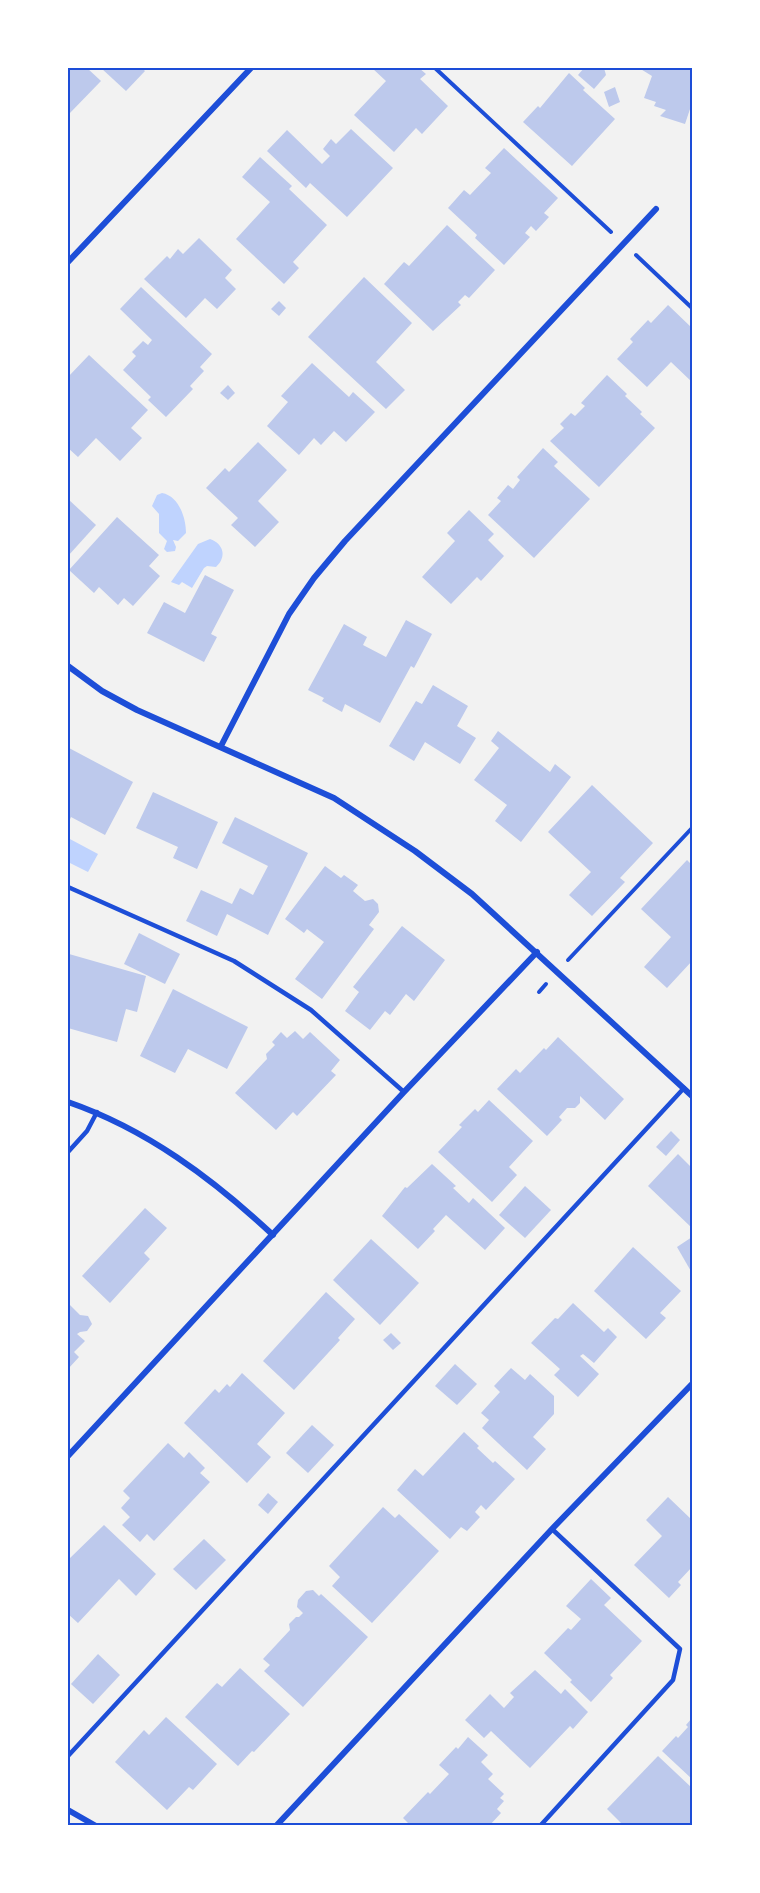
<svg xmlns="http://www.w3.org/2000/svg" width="760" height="1893" font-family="'Sofia Sans Condensed',sans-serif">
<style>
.water{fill:#bfd3fe}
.building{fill:#bdc9ec}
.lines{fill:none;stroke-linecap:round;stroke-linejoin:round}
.path{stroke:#1d4ed8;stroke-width:4}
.service{stroke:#1d4ed8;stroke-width:4.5}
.minor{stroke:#1d4ed8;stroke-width:6}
.neatline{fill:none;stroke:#1d4ed8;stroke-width:2}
</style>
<rect width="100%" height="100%" fill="#f2f2f2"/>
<g class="water">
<path d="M162 493C179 496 186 518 186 533L178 541 173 540 176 547 175 551 167 552 164 549 167 541 159 533V514L152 506 157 495Z"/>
<path d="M210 539C224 544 227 557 216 567L207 566 204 568 192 588 182 582 179 585 171 582 198 544Z"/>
<path d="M68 838 98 854 88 872 68 862Z"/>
</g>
<g class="building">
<path d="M68 68H87L101 81 68 115Z"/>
<path d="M101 68H142L145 71 126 91Z"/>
<path d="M372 68H419L426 74 420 79 448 106 422 134 416 128 394 152 354 115 386 81Z"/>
<path d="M584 68H604L606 75 594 89 578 75Z"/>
<path d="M639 68H692V103L685 124 660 116 666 110 654 106 656 102 644 98 652 76Z"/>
<path d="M569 73 585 88 583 90 615 119 572 166 523 122 538 106 540 108Z"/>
<path d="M615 87 620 102 609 107 604 92Z"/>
<path d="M351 129 393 168 347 217 310 183 306 188 267 151 287 130 322 164 330 156 323 149 331 139 336 144Z"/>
<path d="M504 148 558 198 544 213 549 217 536 231 531 226 525 233 530 237 504 265 475 238 477 235 448 208 464 190 470 195 491 173 485 168Z"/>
<path d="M260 157 292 186 289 189 327 225 293 262 299 268 284 284 236 239 270 202 242 177Z"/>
<path d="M447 225 495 270 469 298 465 295 458 302 461 305 433 331 384 284 404 262 409 266Z"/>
<path d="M199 238 232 270 225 278 236 289 217 309 205 298 186 318 144 279 167 256 170 259 178 249 183 254Z"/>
<path d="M364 277 412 323 376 362 405 390 386 409 308 337Z"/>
<path d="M141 287 212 354 200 367 204 371 190 386 193 389 166 417 148 400 151 397 123 370 136 356 132 352 143 341 148 345 152 340 120 309Z"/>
<path d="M279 301 286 308 279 316 271 309Z"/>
<path d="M668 305 692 328V382L671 362 647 387 617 359 633 342 630 339 648 320 651 323Z"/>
<path d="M89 355 148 410 131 428 142 438 120 461 96 438 78 457 68 448V377Z"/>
<path d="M312 363 349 397 353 392 375 412 346 442 334 431 321 445 314 438 299 455 267 426 288 402 281 396Z"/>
<path d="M607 375 627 394 625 396 642 412 640 414 655 428 599 487 550 441 564 428 560 424 571 413 575 416 585 406 581 403Z"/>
<path d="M228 385 235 393 228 400 220 393Z"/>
<path d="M258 442 287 470 258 501 279 522 255 547 231 525 238 518 206 488 225 468 229 472Z"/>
<path d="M543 448 558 462 554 466 590 499 534 558 488 515 501 501 497 498 508 485 513 489 520 480 517 477Z"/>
<path d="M68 499 96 525 68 556Z"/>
<path d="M469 510 494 534 488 540 504 556 481 581 477 577 451 604 422 577 455 541 447 533Z"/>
<path d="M117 517 159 555 149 566 160 576 133 606 124 598 118 605 99 587 94 593 69 570Z"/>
<path d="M205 575 234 590 211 634 217 637 204 662 147 633 164 602 185 613Z"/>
<path d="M406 620 432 634 414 668 411 666 380 723 345 704 342 712 322 701 324 698 308 690 344 624 367 637 363 645 386 657Z"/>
<path d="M433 685 468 706 457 726 476 738 460 764 425 742 414 761 389 746 416 701 422 704Z"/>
<path d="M498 731 550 772 555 764 571 777 521 842 495 821 507 805 474 780 499 748 491 741Z"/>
<path d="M69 748 133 782 105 835 71 817 68 824Z"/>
<path d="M592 785 653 843 620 878 625 882 592 916 569 895 591 872 548 832Z"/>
<path d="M153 792 218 822 197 869 173 858 178 847 136 828Z"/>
<path d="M235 817 308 853 268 935 227 914 217 936 186 921 201 890 232 904 240 888 253 895 268 866 222 843Z"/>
<path d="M687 860 692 865V961L667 988 644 967 671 937 641 909Z"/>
<path d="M325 866 341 878 344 875 358 885 353 891 365 901 373 899 378 904 379 912 369 925 374 929 322 999 295 979 324 942 307 929 304 933 285 919Z"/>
<path d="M402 926 445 960 414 1001 406 994 390 1015 385 1011 370 1030 345 1011 359 992 353 987Z"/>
<path d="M139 933 180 954 165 984 124 964Z"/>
<path d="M69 954 146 976 137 1012 126 1009 117 1042 68 1028Z"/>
<path d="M173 989 248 1027 227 1069 188 1049 175 1073 140 1056Z"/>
<path d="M295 1031 303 1039 310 1032 340 1060 331 1071 336 1075 297 1116 293 1112 276 1130 235 1093 267 1059 266 1054 275 1045 272 1042 281 1032 287 1038Z"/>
<path d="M558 1037 624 1099 605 1120 580 1096V1103L575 1108H567L559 1117 562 1120 547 1136 497 1089 516 1069 520 1073 544 1048 546 1050Z"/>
<path d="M489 1100 533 1141 509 1167 517 1175 492 1202 438 1152 462 1127 459 1125 475 1109 478 1112Z"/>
<path d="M671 1131 680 1140 666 1156 656 1147Z"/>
<path d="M678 1154 692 1168V1228L648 1186Z"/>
<path d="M432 1164 456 1186 453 1188 469 1203 473 1198 505 1228 485 1250 446 1215 433 1229 435 1231 418 1249 382 1216 405 1187 407 1188Z"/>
<path d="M525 1186 551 1210 525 1238 499 1215Z"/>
<path d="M145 1208 167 1228 144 1253 150 1259 110 1303 82 1276Z"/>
<path d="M692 1237V1273L677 1247Z"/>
<path d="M371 1239 419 1283 380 1325 333 1280Z"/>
<path d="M633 1247 681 1291 660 1313 666 1318 646 1339 594 1291Z"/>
<path d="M326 1292 355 1319 338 1338 340 1340 294 1390 263 1361Z"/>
<path d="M68 1303 80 1315 88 1316 92 1324 87 1331 80 1332 77 1334 85 1341 74 1352 79 1357 68 1369Z"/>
<path d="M573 1303 604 1332 608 1328 617 1337 594 1363 583 1354 580 1356 599 1374 578 1397 554 1375 560 1369 531 1343 555 1318 558 1319Z"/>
<path d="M391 1333 401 1343 393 1350 383 1340Z"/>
<path d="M455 1364 477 1384 457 1405 435 1386Z"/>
<path d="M511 1368 525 1380 530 1374 554 1396V1414L533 1437 546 1449 527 1470 482 1428 489 1420 481 1413 500 1392 494 1386Z"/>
<path d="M242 1373 285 1413 257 1444 271 1457 247 1483 184 1423 215 1389 219 1393 227 1384 230 1387Z"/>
<path d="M312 1425 334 1445 308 1473 286 1453Z"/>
<path d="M464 1432 479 1446 477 1448 493 1463 495 1461 515 1479 486 1510 481 1505 475 1512 480 1517 467 1531 461 1527 450 1539 397 1490 415 1469 423 1476Z"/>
<path d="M168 1443 184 1458 189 1452 205 1468 200 1473 210 1482 154 1541 147 1534 140 1542 122 1525 130 1517 121 1508 130 1498 123 1491Z"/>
<path d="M268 1493 278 1502 268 1514 258 1505Z"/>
<path d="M668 1497 692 1520V1567L678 1582 681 1585 669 1598 634 1565 662 1536 646 1520Z"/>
<path d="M383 1507 395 1518 399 1514 439 1551 372 1623 332 1586 340 1577 329 1566Z"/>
<path d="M104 1525 156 1574 136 1596 119 1579 78 1623 68 1614V1560Z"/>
<path d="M204 1539 226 1560 196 1590 173 1569Z"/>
<path d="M591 1579 611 1598 604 1605 642 1641 610 1675 613 1678 591 1702 570 1682 572 1680 544 1653 568 1628 571 1630 581 1619 566 1606Z"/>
<path d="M313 1590 319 1596 321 1594 368 1637 303 1707 264 1671 270 1665 263 1659 290 1630 289 1624 296 1617H299L303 1613 297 1607 298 1600 306 1591Z"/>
<path d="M98 1654 120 1675 93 1704 71 1684Z"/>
<path d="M240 1668 290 1714 254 1752 252 1751 238 1766 185 1717 217 1683 222 1687Z"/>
<path d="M535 1670 561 1694 565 1689 588 1712 573 1729 570 1726 530 1768 491 1731 484 1738 465 1720 490 1694 504 1708 514 1697 510 1693Z"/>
<path d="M166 1717 217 1764 193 1790 189 1787 167 1810 115 1762 144 1730 149 1735Z"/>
<path d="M692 1718V1779L662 1751 676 1736 678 1738 688 1727 686 1725Z"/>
<path d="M468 1737 488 1755 481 1762 493 1774 488 1779 504 1794 500 1798 504 1801 497 1809 501 1813 489 1826H411L403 1818 428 1792 430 1794 449 1774 439 1765 456 1747 458 1749Z"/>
<path d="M658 1756 692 1788V1823L691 1826H624L607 1809Z"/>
</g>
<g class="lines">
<g class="path">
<path d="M435 68 611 232"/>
<path d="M636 255 692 308"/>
<path d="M568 960 692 828"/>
<path d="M539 992 546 984"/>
</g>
<g class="service">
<path d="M68 887 234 961 311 1010 404 1092"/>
<path d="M68 1152 87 1131 97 1112"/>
<path d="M68 1756 684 1088"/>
<path d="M540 1826 673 1680 680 1649 552 1529"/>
</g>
<g class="minor">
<path d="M68 262 251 68"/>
<path d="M68 666 102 691 137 710 334 798 415 851 472 894 692 1096"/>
<path d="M221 746 289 614 314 578 345 541 656 209"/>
<path d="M68 1102C146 1129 212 1178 273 1235"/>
<path d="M68 1456 404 1092 537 952"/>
<path d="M68 1810 96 1826"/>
<path d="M276 1826 552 1529 692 1384"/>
</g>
</g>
<rect width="760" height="1893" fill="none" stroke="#ffffff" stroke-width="138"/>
<rect x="69" y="69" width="622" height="1755" class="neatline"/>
</svg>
